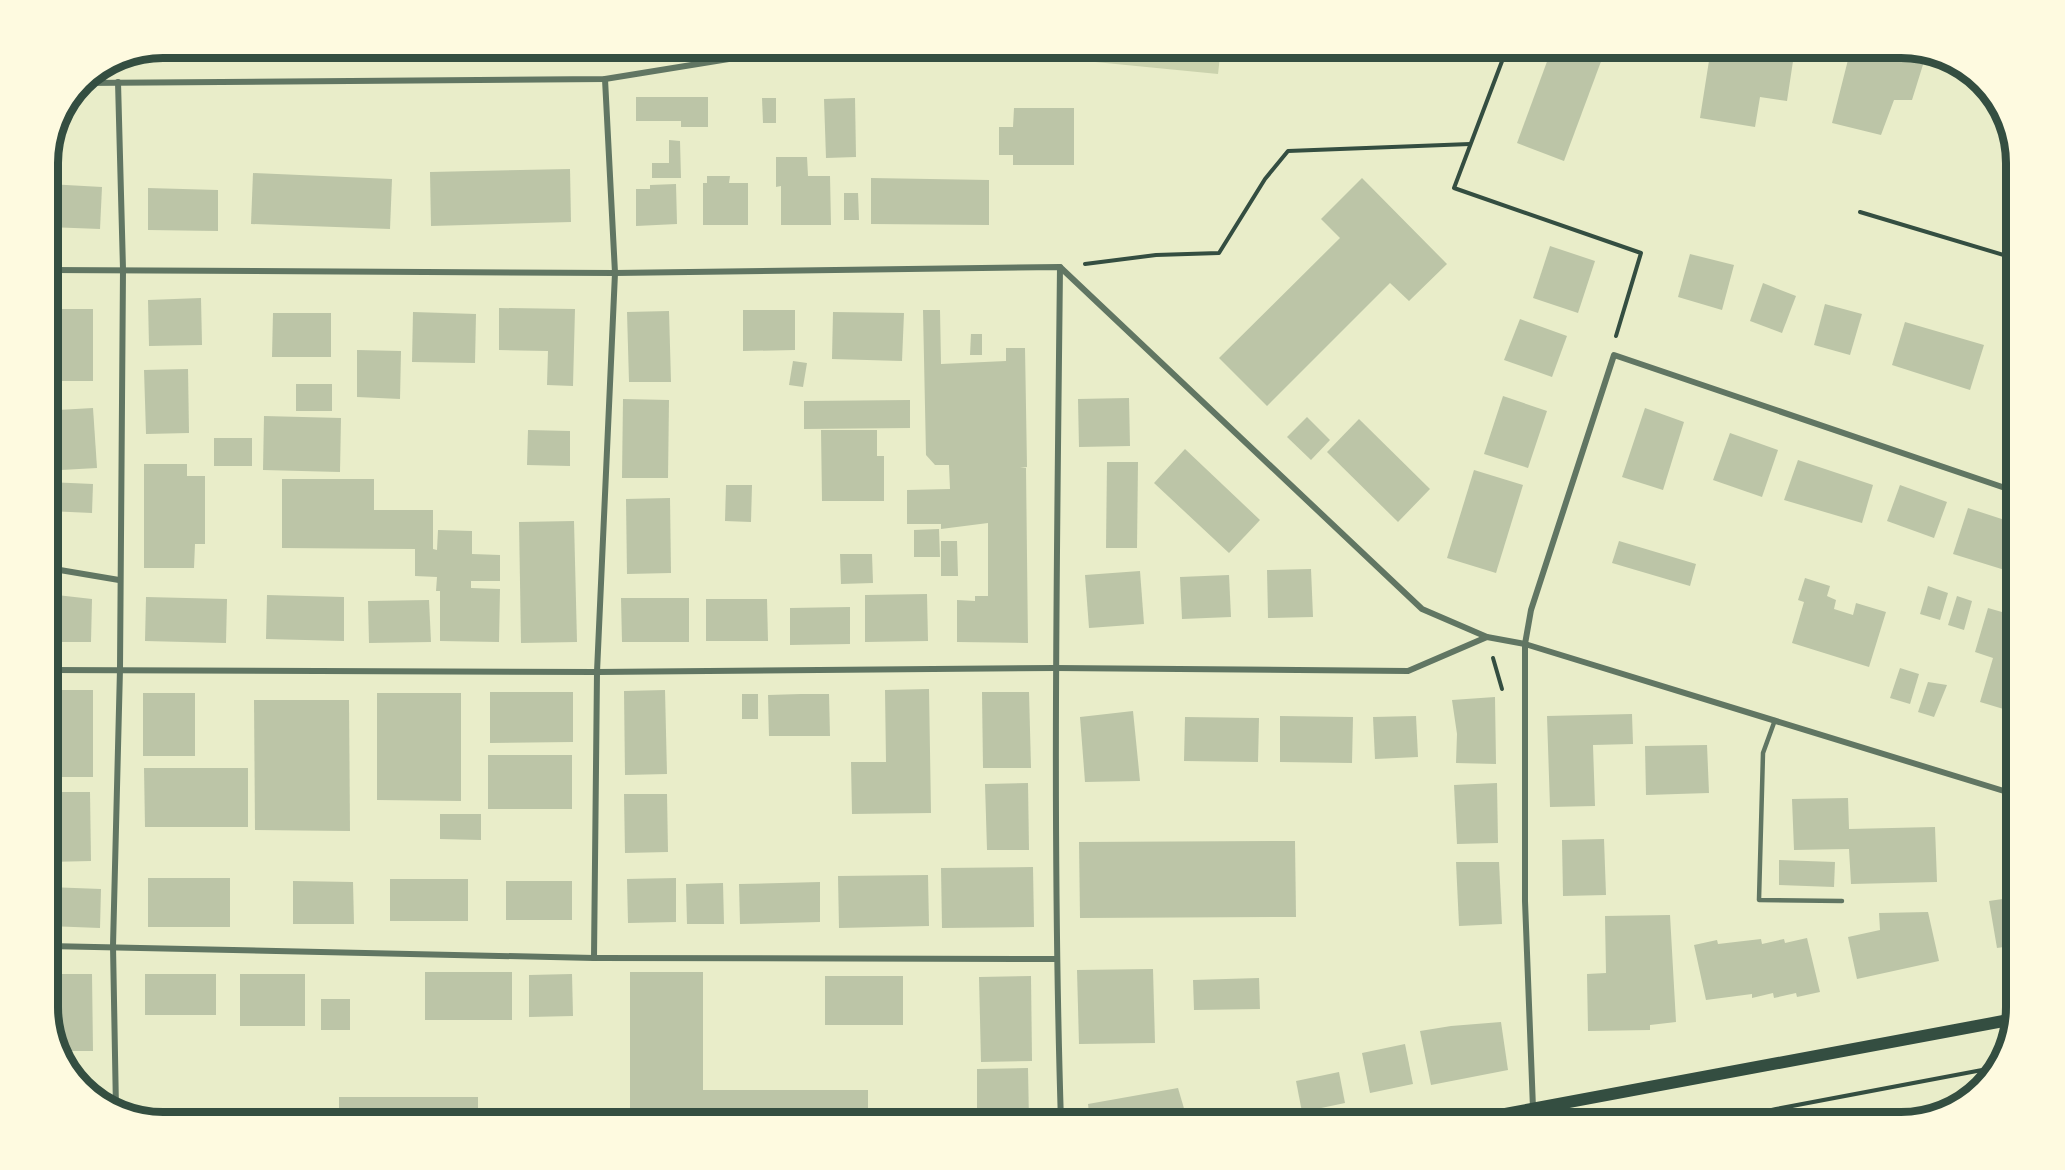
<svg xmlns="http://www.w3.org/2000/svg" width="2065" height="1170" font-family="'Exo 2',sans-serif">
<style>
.green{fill:#cad2ad}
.building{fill:#bcc5a7}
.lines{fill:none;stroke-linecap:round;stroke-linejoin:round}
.path{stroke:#344e41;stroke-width:4}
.service{stroke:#617663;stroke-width:4.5}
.minor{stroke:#617663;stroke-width:6}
.secondary{stroke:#344e41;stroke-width:12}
.rim{fill:none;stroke:#344e41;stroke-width:8}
</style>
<rect width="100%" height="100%" fill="#e9edc9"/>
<g class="green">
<path d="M952 48H1221L1218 74Z"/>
<path d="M1959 1107 1902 1122H1854Z"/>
</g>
<g class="building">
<path d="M1552 48H1606L1564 161 1517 143Z"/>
<path d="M1711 48H1795L1787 101 1760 97 1755 127 1700 118Z"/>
<path d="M1851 48H1901L1926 55 1912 100H1894L1881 135 1832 123Z"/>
<path d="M636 97H708V127H681V121H636Z"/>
<path d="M762 98H776V123H763Z"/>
<path d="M855 98 856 157 826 158 824 99Z"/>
<path d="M1014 108H1074V165H1013V155H999V127H1013Z"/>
<path d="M669 140 680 141 681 178H652V163H669Z"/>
<path d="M776 157H807L808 176H830L831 225H781V186L776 187Z"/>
<path d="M570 169 571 222 431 226 430 172Z"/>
<path d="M253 173 392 179 390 229 251 224Z"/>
<path d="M707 176H730L729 183H748V225H703V183H707Z"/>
<path d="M871 178 989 180V225L871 224Z"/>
<path d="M1362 178 1447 264 1409 301 1390 283 1267 406 1219 358 1340 238 1321 219Z"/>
<path d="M48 184 102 187 100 229 48 227Z"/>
<path d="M676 184 677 224 636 226V189H650V185Z"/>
<path d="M148 188 218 190V231L148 230Z"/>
<path d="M844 193H858L859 220H844Z"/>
<path d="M1550 246 1595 261 1578 313 1533 298Z"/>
<path d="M1690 254 1734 265 1722 310 1678 297Z"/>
<path d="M1763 283 1796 296 1782 333 1750 321Z"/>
<path d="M201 298 202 345 149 346 148 300Z"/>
<path d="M1825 304 1862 314 1850 355 1814 345Z"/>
<path d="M499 308 575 309 573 386 547 385 548 351 499 350Z"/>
<path d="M50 309H93V381H49Z"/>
<path d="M743 310H795V350L743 351Z"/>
<path d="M923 310H940L941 364 1006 361V348H1025L1027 467 1020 468H1026L1028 643 957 642V600L975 601V596H988V523L941 529V524H907V490L950 489 949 465H935L926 455Z"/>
<path d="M669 311 671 382H629L627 312Z"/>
<path d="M413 312 476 314 475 363 412 362Z"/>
<path d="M833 312 904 313 902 361 832 359Z"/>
<path d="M273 313H331V357H272Z"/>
<path d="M1520 319 1567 336 1552 377 1504 360Z"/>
<path d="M1905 322 1984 345 1970 390 1892 365Z"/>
<path d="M971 334H982V355H970Z"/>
<path d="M357 350 401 351 400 399 357 397Z"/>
<path d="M793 361 807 363 803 387 789 385Z"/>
<path d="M188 369 189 433 146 434 144 370Z"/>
<path d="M2016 381H2017V401L2011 399Z"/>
<rect x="296" y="384" width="36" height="27"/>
<path d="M1503 396 1547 411 1528 468 1484 454Z"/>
<path d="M1129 398 1130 446 1079 447 1078 399Z"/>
<path d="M623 399 669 400 668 478H622Z"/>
<path d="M910 400V428L804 429V401Z"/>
<path d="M93 408 97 468 61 470 58 410Z"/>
<path d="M1645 408 1684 422 1663 490 1622 477Z"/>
<path d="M264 416 341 418 340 472 263 470Z"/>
<path d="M1307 417 1330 440 1311 460 1287 437Z"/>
<path d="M1359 419 1430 489 1398 522 1327 452Z"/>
<path d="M528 430 570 431V466L527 465Z"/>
<path d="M821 430H877V456H884V501H822Z"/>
<path d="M1730 433 1778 450 1762 497 1713 480Z"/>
<rect x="214" y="438" width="38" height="28"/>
<path d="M1185 449 1260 520 1229 553 1154 483Z"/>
<path d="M1798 460 1873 485 1862 523 1784 500Z"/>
<path d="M1107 462H1138L1137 548H1106Z"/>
<path d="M144 464H187V476H205V544H195L194 568H144Z"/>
<path d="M1474 470 1523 485 1496 573 1447 558Z"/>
<path d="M282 479H374V510H433V549L437 550 438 530 472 531V554L500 555V581H471V588L500 589 499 642 440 641V591H436L437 577 415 576V549L282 548Z"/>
<path d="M48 482 93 484 92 513 48 511Z"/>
<path d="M726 485H752L751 522 725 521Z"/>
<path d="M1900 485 1947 502 1934 538 1887 521Z"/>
<path d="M670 498 671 573 627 574 626 499Z"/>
<path d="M1968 508 2017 524V537L2008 571 1953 554Z"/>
<path d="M574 521 577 642 521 643 519 522Z"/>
<path d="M939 529 940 557H914V530Z"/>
<path d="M941 541H957L958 576H941Z"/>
<path d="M1619 541 1696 564 1690 586 1612 563Z"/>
<path d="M840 554H872L873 583 841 584Z"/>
<path d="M1311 569 1313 617 1268 618 1267 570Z"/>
<path d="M1140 571 1144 624 1089 628 1085 575Z"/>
<path d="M1229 575 1231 617 1182 619 1180 577Z"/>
<path d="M1805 578 1830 586 1827 596 1836 600 1834 609 1853 615 1856 603 1886 612 1869 667 1792 643 1804 602 1798 600Z"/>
<path d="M1928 586 1948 593 1940 620 1920 614Z"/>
<path d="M48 594 92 599 91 642H48Z"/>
<path d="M927 594 928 641 865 642V595Z"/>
<path d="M267 595 344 597V641L266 639Z"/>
<path d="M1957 596 1972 601 1964 630 1948 625Z"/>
<path d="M146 597 227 599 226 643 145 641Z"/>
<path d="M621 598H689V642H622Z"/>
<path d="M706 599H767L768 641H706Z"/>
<path d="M429 600 431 642 369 643 368 601Z"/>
<path d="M850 607V644L790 645V608Z"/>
<path d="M1988 608 2016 616 2004 654 2017 658V713L1980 702 1993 658 1975 652Z"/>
<path d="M1900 668 1919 674 1910 704 1890 698Z"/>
<path d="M1928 682 1947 685 1934 717 1918 712Z"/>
<path d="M929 689 931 813 852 814 851 762H886L885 690Z"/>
<rect x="48" y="690" width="45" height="87"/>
<path d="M665 690 667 774 625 775 624 691Z"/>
<path d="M490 692H573V742L490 743Z"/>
<path d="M982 692H1029L1031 768H983Z"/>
<rect x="143" y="693" width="52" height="63"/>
<path d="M377 693H461V801L377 800Z"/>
<rect x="742" y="694" width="16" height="25"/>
<path d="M801 694H829L830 736H769L768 695Z"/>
<path d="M1495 697 1496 764 1456 763 1457 734 1452 700Z"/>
<path d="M254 700H349L350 831 255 830Z"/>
<path d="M1133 711 1140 781 1085 782 1080 717Z"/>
<path d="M1632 714 1633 744 1593 745 1595 806 1550 807 1547 716Z"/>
<path d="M1280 716 1353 717 1352 763 1280 762Z"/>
<path d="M1416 716 1418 757 1375 759 1373 717Z"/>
<path d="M1185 717 1259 718 1258 762 1184 761Z"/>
<path d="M1707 745 1709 793 1646 795 1645 746Z"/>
<rect x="488" y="755" width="84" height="54"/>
<path d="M144 768H248V827H145Z"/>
<path d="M1028 783 1029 850H987L985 784Z"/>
<path d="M1497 783 1498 843 1457 844 1454 785Z"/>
<path d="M48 792H90L91 861 48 862Z"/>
<path d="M624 794H667L668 852 625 853Z"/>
<path d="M1848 798 1849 829 1935 827 1937 882 1851 884 1849 849 1794 850 1792 799Z"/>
<path d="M440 814H481V840L440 839Z"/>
<path d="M1604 839 1606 895 1563 896 1562 840Z"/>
<path d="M1295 841 1296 917 1080 918 1079 842Z"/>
<path d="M1779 860 1835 862 1834 887 1779 885Z"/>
<path d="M1456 862H1499L1502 924 1459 926Z"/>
<path d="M1033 867 1034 927 942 928 941 868Z"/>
<path d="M928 875 929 926 839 928 838 876Z"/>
<rect x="148" y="878" width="82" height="49"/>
<path d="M676 878V922L628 923 627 879Z"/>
<rect x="390" y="879" width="78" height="42"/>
<path d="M293 881 353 882 354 924H293Z"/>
<rect x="506" y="881" width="66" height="39"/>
<path d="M820 882V922L740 924 739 884Z"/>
<path d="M723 883 724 924H687L686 884Z"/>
<path d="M2013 883H2017V945L1997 948 1989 901 2016 897Z"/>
<path d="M48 887 101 889 100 928 48 926Z"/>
<path d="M1928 912 1939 961 1857 979 1848 937 1880 930 1879 913Z"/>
<path d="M1670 915 1676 1022 1650 1025V1030L1588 1031 1587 974 1606 973 1605 916Z"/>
<path d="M1807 938 1820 992 1797 997 1796 993 1774 998 1773 993 1752 998V994L1706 1000 1694 945 1717 940 1718 944 1761 939 1762 944 1784 939 1785 943Z"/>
<path d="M1153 969 1155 1043 1079 1044 1077 970Z"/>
<rect x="425" y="972" width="87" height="48"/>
<path d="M630 972H703V1090H868V1122H630Z"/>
<path d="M48 974H92L93 1051H60L53 1030V1016L48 1013Z"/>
<rect x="145" y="974" width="71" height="41"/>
<rect x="240" y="974" width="65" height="52"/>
<path d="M572 974 573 1016 529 1017V975Z"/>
<rect x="825" y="976" width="78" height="49"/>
<path d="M1031 976 1032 1061 981 1062 979 977Z"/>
<path d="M1259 978 1260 1009 1194 1010 1193 980Z"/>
<rect x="321" y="999" width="29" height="31"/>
<path d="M1501 1022 1508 1070 1431 1085 1420 1031 1451 1026Z"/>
<path d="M1405 1044 1413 1084 1370 1093 1362 1053Z"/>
<path d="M1028 1068 1029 1122H977V1069Z"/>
<path d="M1339 1072 1345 1103 1302 1112 1296 1081Z"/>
<path d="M1178 1088 1188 1122H1090L1088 1104Z"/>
<rect x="339" y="1097" width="139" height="25"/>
<rect x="501" y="1110" width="79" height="12"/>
<rect x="885" y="1113" width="16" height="9"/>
<path d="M153 1118 221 1120V1122H164Z"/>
</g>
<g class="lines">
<g class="path">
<path d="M1507 48 1454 188 1641 253 1616 336"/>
<path d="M1860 212 2017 259"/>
<path d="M1085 264 1156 255 1219 253 1265 179 1288 151 1470 144"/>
<path d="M1493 658 1502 689"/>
<path d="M1719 1122 1776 1109 1998 1067"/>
<path d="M1763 1122 1775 1110"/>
</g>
<path class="service" d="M1775 720 1763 753 1759 900 1842 901"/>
<g class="minor">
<path d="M82 83 605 79 741 57"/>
<path d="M1060 267C1057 552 1052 837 1061 1122"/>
<path d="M48 270 615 273 1060 267 1422 609 1487 637 1525 644 2017 795"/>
<path d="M48 568 119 580"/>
<path d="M48 670 597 672 1055 668 1408 671 1487 637"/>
<path d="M48 946 594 958 1056 959"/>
<path d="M594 958 597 672 615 273 605 79"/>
<path d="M1551 1105 1567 1122"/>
<path d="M1533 1108 1525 901V644L1531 610 1614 355 2017 492"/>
<path d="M116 1109 113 946 120 669 123 269 118 82"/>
</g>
<path class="secondary" d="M1462 1122 2014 1019"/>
</g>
<path d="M0 0H2065V1170H0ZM163 58H1901A105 105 0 0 1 2006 163V1007A105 105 0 0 1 1901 1112H163A105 105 0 0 1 58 1007V163A105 105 0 0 1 163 58Z" fill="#fefae0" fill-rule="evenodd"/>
<path class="rim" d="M163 58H1901A105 105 0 0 1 2006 163V1007A105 105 0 0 1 1901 1112H163A105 105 0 0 1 58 1007V163A105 105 0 0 1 163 58Z"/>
</svg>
